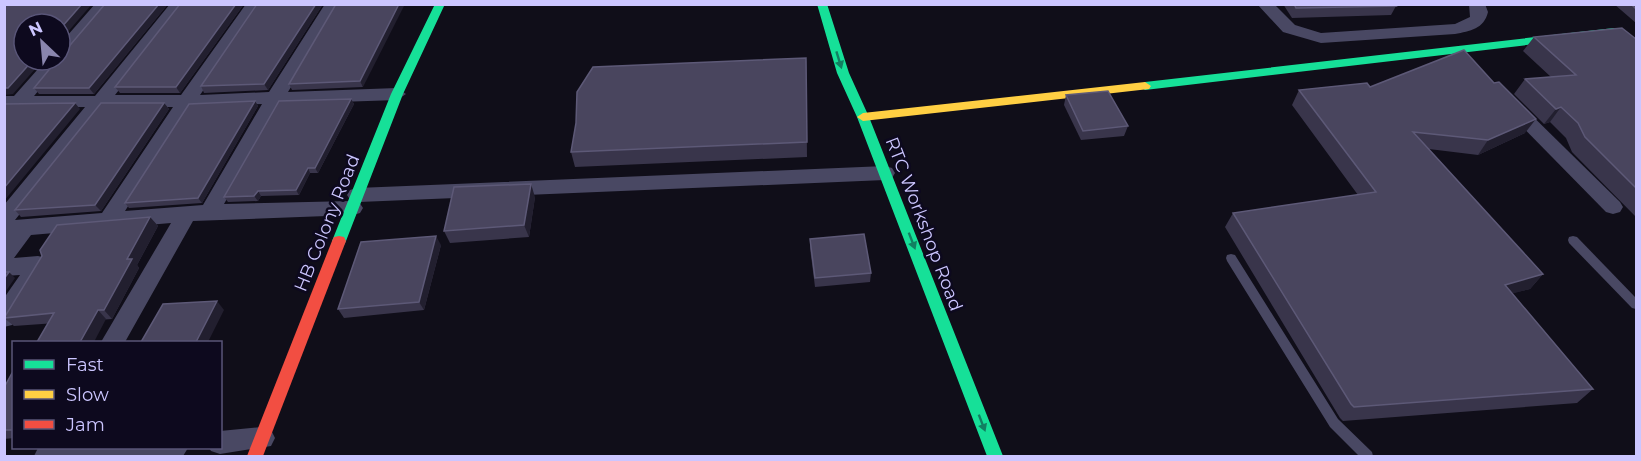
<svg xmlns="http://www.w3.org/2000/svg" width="1641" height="461" font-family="Montserrat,sans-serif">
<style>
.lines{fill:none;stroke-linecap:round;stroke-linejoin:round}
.lane{fill:#494863;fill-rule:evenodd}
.street{fill:#494863;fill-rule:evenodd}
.fast{fill:#16e098;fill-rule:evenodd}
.slow{fill:#ffcf43;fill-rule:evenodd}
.jam{fill:#f24e42;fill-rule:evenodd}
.wall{fill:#39354b}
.shaded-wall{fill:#221f2f}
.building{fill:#49455e;stroke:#5d5977;stroke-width:1.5}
.oneway{fill:#127f61}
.labels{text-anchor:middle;stroke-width:5;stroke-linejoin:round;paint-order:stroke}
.street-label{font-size:18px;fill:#ccc6ff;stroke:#0d091e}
</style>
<rect width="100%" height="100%" fill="#100e19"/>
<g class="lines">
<g class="lane">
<path d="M1573 236 1577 237 1636 298V309L1632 308 1569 243 1568 240 1569 237Z"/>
<path d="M1231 254 1235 255 1338 419 1372 452 1373 456H1359L1330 427 1227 261 1226 258 1227 255Z"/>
</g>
<g class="street">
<path d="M95 4H112L34 96H95L170 4H187L115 95H181L246 4H263L200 95 269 92 325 4H341L288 92 397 88 406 94 397 100 280 104 224 204 351 201 347 195 350 190 357 188 885 166 892 168 895 173 892 178 885 180 359 202 363 208 360 213 353 215 193 221 125 342H101L171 223 31 235 14 258 38 256 46 258 49 264 12 325 4 327V298L20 275 4 276V205L85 107 4 108V96H14L46 60H60V44ZM262 104 203 205 125 211 191 107ZM105 107H173L102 213 15 220Z"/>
<path d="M1257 4H1274L1295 25 1321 33 1455 24 1470 17 1469 4H1485L1488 12C1484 29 1470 31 1455 34L1321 43 1283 32Z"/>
<path d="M1511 99 1517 101 1620 202 1623 207 1620 212 1613 214 1606 212 1505 109 1502 105Z"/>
<path d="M262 427 271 430 275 438 271 446 220 454 211 451 209 448H220V431Z"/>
<path d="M38 448H188L183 456H34Z"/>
</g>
<g class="fast">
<path d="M435 4H445L403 94 346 241 344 245H334L332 241 391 94Z"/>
<path d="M817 4H827L849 73 869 117 1003 456H987L857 117 837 73Z"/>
<path d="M1614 28 1636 43V51L1632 50 1612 35 1145 90 1139 86 1145 82Z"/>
</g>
<path class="slow" d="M1145 82 1151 86 1149 89 863 121 857 117 863 113Z"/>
<path class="jam" d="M339 236 344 237 346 241 263 456H247L332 241 334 237Z"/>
</g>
<g class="wall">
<path d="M105 4H168L94 94H39L34 88Z"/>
<path d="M180 4H244L180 93H120L115 87Z"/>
<path d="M257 4H323L268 90 204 93 201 86Z"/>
<path d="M336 4 363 87 292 90 289 84Z"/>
<path d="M1283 4H1394L1396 6 1391 15 1292 18Z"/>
<path d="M1614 4H1636V23Z"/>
<path d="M1534 37 1636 39V217L1572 152 1566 138 1550 122 1544 124 1514 94 1525 79 1551 77 1523 51Z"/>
<path d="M806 58 807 157 575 167 571 152Z"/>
<path d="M1494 83 1525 133 1478 155 1429 149 1543 274 1530 289 1512 293 1593 389 1577 403 1343 421 1340 418 1225 227 1233 213 1358 195 1292 105 1299 90 1370 87Z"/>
<path d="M1066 95 1128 126 1124 136 1081 140 1064 105Z"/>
<path d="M351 99 354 104 318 173H310L299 195 261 196 258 201 228 202 224 197Z"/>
<path d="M255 101 258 106 202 203 129 208 125 203Z"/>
<path d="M164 103 169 109 101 211 21 217 15 210Z"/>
<path d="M535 197 529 237 450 243 444 231Z"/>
<path d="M150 217 158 226 137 265 139 268 112 319 14 326 4 318V317Z"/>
<path d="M810 239 871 273 870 282 815 287 810 248Z"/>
<path d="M441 245 424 310 344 318 338 309Z"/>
<path d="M14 372V438L4 439V384H6Z"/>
</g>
<g class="shaded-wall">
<path d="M82 4H92L60 41V29Z"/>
<path d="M159 4H168L94 94 89 88Z"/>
<path d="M236 4H244L180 93 176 87Z"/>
<path d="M316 4H323L268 90 264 84Z"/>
<path d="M399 4H405L363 87 360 81Z"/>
<path d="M33 60H43L13 94 4 95V88Z"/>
<path d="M351 99 354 104 318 173 315 168Z"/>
<path d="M255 101 258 106 202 203 198 198Z"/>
<path d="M75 103 80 109 4 201V188Z"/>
<path d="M164 103 169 109 101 211 95 205Z"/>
<path d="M1561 107 1550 122 1544 124 1556 109Z"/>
<path d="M1536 119 1525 133 1478 155 1488 140Z"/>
<path d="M308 168 310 173 299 195 296 190Z"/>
<path d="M531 184 535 197 529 237 524 225Z"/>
<path d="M258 191 261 196 258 201 254 196Z"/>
<path d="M150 217 158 226 137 265 139 268 112 319 104 310 127 259Z"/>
<path d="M436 236 441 245 424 310 419 302Z"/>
<path d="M9 272 15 278 4 294V279Z"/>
<path d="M1543 274 1530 289 1492 299 1505 285Z"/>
<path d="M217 301 224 310 208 342H196Z"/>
<path d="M98 310 106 319 94 342H80Z"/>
</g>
<g class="building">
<path d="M4 4H82L60 29V24H24V60H33L8 88H4Z"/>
<path d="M105 4H159L89 88H34L57 60H60V57Z"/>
<path d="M180 4H236L176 87H115Z"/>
<path d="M257 4H316L264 84 201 86Z"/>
<path d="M336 4H399L360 81 289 84Z"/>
<path d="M1294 4H1394L1396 6 1296 8Z"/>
<path d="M1631 4H1636V9Z"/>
<path d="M1622 28 1636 39V188L1585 137 1578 123 1561 107 1556 109 1525 79 1576 75 1534 37Z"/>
<path d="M1464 50 1494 83 1499 82 1536 119 1488 140 1413 132 1543 274 1505 285 1593 389 1354 407 1351 404 1233 213 1376 192 1299 90 1367 83 1370 87Z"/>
<path d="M806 58 807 142 571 152 576 123 577 92 593 67Z"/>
<path d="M1108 91 1128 126 1083 131 1066 95Z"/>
<path d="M351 99 315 168H308L296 190 258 191 254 196 224 197 279 101Z"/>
<path d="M255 101 198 198 125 203 189 104Z"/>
<path d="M75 103 4 188V104Z"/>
<path d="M101 103H164L95 205 15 210Z"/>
<path d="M531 184 524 225 444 231 454 187Z"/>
<path d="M150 217 127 259H132L104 310H98L80 342H37L54 313 4 318 42 256 40 250 57 225Z"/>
<path d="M864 234 871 273 815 278 810 239Z"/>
<path d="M436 236 419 302 338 309 361 242Z"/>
<path d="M4 272H9L4 279Z"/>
<path d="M217 301 196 342H141L163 304Z"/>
<path d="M14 372V430H4V384H6L12 373Z"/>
</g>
<defs><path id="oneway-solid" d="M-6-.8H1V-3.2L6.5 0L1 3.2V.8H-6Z" transform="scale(1.5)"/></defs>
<g class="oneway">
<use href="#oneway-solid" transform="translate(839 60) rotate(73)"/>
<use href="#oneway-solid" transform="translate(912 241) rotate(69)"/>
<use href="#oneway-solid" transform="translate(982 423) rotate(69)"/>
</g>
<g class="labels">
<g class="street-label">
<text transform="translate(327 223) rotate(-68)" y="6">HB Colony Road</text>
<text transform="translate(924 224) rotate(69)" y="6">RTC Workshop Road</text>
</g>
</g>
<rect width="1641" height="461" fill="none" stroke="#ccc6ff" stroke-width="12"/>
<rect x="12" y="341" width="210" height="108" fill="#0d091e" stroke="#595578" stroke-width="1.5"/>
<rect x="24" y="360" width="30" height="9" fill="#16e098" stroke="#595578" stroke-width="1.5"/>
<text x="66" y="371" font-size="18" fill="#ccc6ff">Fast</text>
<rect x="24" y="390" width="30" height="9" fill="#ffcf43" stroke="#595578" stroke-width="1.5"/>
<text x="66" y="401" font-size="18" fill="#ccc6ff">Slow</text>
<rect x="24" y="420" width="30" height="9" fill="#f24e42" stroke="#595578" stroke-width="1.5"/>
<text x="66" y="431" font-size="18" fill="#ccc6ff">Jam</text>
<g transform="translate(42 42) rotate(334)"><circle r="28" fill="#0d091e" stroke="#595578" stroke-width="1.5"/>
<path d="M0-4.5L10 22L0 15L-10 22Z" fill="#8a86ae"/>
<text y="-9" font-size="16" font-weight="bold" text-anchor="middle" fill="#ccc6ff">N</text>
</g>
</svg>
